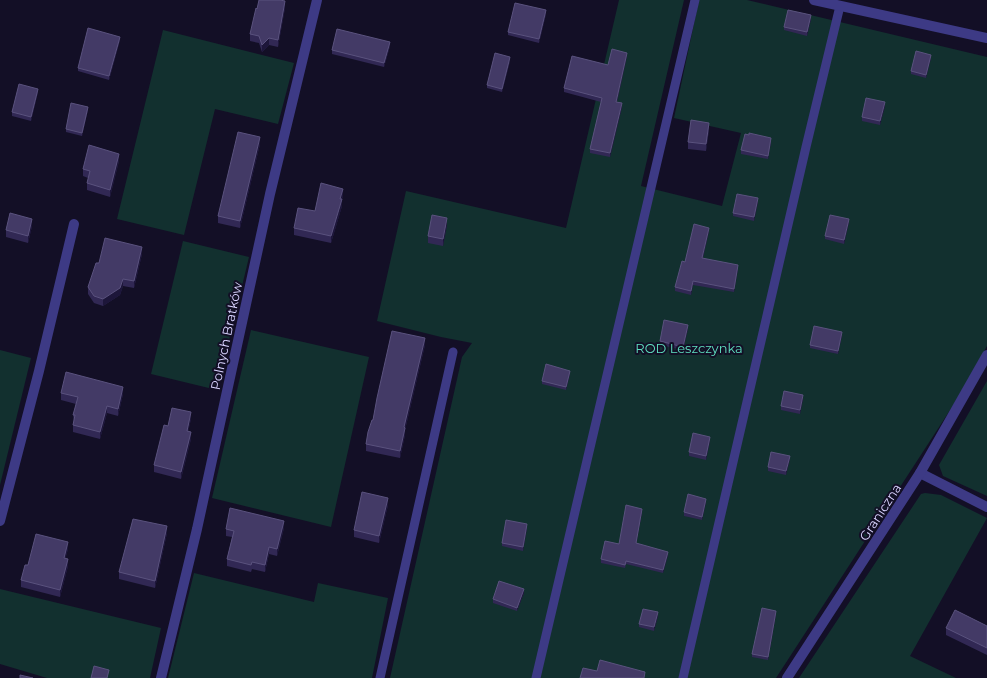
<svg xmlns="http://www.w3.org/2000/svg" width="987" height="678" font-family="Montserrat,sans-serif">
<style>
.green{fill:#12302f}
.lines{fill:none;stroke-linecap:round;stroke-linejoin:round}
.lane{stroke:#3d3a85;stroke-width:9}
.street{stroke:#3d3a85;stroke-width:10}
.wall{fill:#312854}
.shaded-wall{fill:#1d163a}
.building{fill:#433a66;stroke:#5a527e}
.labels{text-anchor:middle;stroke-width:4;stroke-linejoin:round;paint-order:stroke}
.street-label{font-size:13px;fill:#d9d4ff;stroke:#130f26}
.park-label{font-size:13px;fill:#5fe0c0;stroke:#130f26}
</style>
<rect width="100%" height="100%" fill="#130f26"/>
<g class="green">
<path d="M619 0H684L641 186 722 206 741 133 674 118 699 0H747L987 57V346L954 404 776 678H390L462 357 472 343 441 337 377 321 406 191 566 228Z"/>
<path d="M163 30 294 63 278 124 215 109 184 235 117 219Z"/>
<path d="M183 241 249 257 217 390 151 374Z"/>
<path d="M251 330 369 357 331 527 212 498Z"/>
<path d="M0 350 31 358 0 485Z"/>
<path d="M987 381V496L943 476 939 465Z"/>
<path d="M925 493 941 495 987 518 910 656 956 678H799L921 494Z"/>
<path d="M194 573 314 602 318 583 388 598 372 678H168Z"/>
<path d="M0 589 161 628 150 678H47L0 664Z"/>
</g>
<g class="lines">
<g class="lane">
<path d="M380 678 453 352"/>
<path d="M536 678 695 0"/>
<path d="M683 678 806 147 840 6"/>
</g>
<g class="street">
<path d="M814 0 987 38"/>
<path d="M920 473 987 507"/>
<path d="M0 521 39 371 74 224"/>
<path d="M161 678 197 529 270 194 317 0"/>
<path d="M787 678 920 473 987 355"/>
</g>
</g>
<g class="wall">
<path d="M285 8 278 47 269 45 262 52 259 43 250 41V34L257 9Z"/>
<path d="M546 14 539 43 508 35V32Z"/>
<path d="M811 19 807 36 784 30V27Z"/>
<path d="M120 40 109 80 78 71V68Z"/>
<path d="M390 46 384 67 332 54V50Z"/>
<path d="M627 56 617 102 622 107 610 157 590 153V149L601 102 564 92V88L608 65Z"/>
<path d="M931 58 926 78 911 74V71Z"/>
<path d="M510 61 502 92 487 88V85Z"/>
<path d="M38 92 31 121 12 116V112Z"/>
<path d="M885 106 880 125 862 121V117Z"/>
<path d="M88 110 82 136 66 132V129Z"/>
<path d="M709 130 706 151 688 149V142Z"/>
<path d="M771 142 768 159 741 154V150Z"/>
<path d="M260 144 240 228 218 223V216Z"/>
<path d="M119 161 110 197 87 190V183L88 178 83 176V169Z"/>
<path d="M343 196 342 199V206L331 243 294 235V228L315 211Z"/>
<path d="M758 202 754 221 733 216V213Z"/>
<path d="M849 222 844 244 825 239V236Z"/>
<path d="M447 225 443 246 428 243V236Z"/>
<path d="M32 226 28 243 6 237V230Z"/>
<path d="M709 231 703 258 738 269 734 292 693 285 691 295 675 291V287L685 262Z"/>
<path d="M142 254 134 288 123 286 120 295 103 306 94 303 88 294V287L99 263Z"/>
<path d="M688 329 683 350 660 345V341Z"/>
<path d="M842 335 838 354 810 348V345Z"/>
<path d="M425 345 405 430V435L400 458 366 451V444L373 420Z"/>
<path d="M570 374 566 390 542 384V381Z"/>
<path d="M61 393 123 394 118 416 107 413 100 439 73 432V425L74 422 73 415 76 404 61 400Z"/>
<path d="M803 399 800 414 781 410V406Z"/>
<path d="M191 419 188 431 191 439 181 479 154 472V465L168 426Z"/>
<path d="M710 441 706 460 689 456V452Z"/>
<path d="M790 459 786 475 768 471V467Z"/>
<path d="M706 502 702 520 684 516V512Z"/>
<path d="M388 505 379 543 354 537V530Z"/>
<path d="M642 512 636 543 668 555 663 573 626 564 625 568 601 563V559L619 544Z"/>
<path d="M284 528 277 556 269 554 265 572 252 569 251 572 227 566V559L232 537 226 536V529Z"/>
<path d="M527 528 523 551 502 546V543Z"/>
<path d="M167 533 155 588 119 579V572Z"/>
<path d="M68 549 65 559 68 566 60 597 21 587V580L28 565Z"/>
<path d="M524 593 517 611 493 603V599Z"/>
<path d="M776 614 768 660 752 657V654Z"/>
<path d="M658 616 654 631 639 627V624Z"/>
<path d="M987 626V655L946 635V628Z"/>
</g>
<g class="shaded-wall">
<path d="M285 1V8L278 47V40Z"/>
<path d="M546 10V14L539 43V39Z"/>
<path d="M811 15V19L807 36V32Z"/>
<path d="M120 37V40L109 80V76Z"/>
<path d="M269 38V45L262 52V45Z"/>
<path d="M390 42V46L384 67V63Z"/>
<path d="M627 53V56L616 105V102Z"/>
<path d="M931 55V58L926 78V75Z"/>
<path d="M510 57V61L502 92V89Z"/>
<path d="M38 89V92L31 121V117Z"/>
<path d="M885 102V106L880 125V121Z"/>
<path d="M622 103V107L610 157V153Z"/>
<path d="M88 107V110L82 136V133Z"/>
<path d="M709 123V130L706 151V144Z"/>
<path d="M260 137V144L240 228V221Z"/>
<path d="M771 138V142L768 159V156Z"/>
<path d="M119 154V161L110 197V190Z"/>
<path d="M343 189V196L341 204 342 199V206L331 243V236Z"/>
<path d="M758 198V202L754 221V217Z"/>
<path d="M447 218V225L443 246V239Z"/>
<path d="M32 219V226L28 243V236Z"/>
<path d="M849 219V222L844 244V240Z"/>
<path d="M709 228V231L702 261V258Z"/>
<path d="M142 247V254L134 288V281Z"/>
<path d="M738 265V269L734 292V289Z"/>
<path d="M123 279V286L120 295 103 306V299Z"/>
<path d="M693 281V285L691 295V291Z"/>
<path d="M688 325V329L683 350V347Z"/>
<path d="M842 332V335L838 354V351Z"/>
<path d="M425 338V345L405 430V435L400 458V451L404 427Z"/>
<path d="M570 371V374L566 390V387Z"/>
<path d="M123 387V394L118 416V409Z"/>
<path d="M803 395V399L800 414V410Z"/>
<path d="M107 406V413L100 439V432Z"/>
<path d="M191 412V419L187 438V431Z"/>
<path d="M191 432V439L181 479V472Z"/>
<path d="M710 437V441L706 460V456Z"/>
<path d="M790 456V459L786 475V471Z"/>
<path d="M388 498V505L379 543V536Z"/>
<path d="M706 499V502L702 520V517Z"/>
<path d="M642 509V512L636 546V543Z"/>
<path d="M284 521V528L277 556V549Z"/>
<path d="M527 524V528L523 551V547Z"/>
<path d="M167 526V533L155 588V581Z"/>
<path d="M68 542V549L64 565V558Z"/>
<path d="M269 547V554L265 572V565Z"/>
<path d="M668 552V555L663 573V570Z"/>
<path d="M68 559V566L60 597V590Z"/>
<path d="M524 589V593L517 611V608Z"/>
<path d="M776 611V614L768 660V657Z"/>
<path d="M658 612V616L654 631V627Z"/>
</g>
<g class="building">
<path d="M259 0H280L285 1 278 40 269 38 262 45 259 36 250 34 256 8 257 9Z"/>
<path d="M515 3 546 10 539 39 508 32Z"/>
<path d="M788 10 811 15 807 32 784 27Z"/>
<path d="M88 28 120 37 109 76 78 68Z"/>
<path d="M337 29 390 42 384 63 332 50Z"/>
<path d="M612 49 627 53 616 102 622 103 610 153 590 149 602 98 564 88 572 56 608 65Z"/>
<path d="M916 51 931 55 926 75 911 71Z"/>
<path d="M495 53 510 57 502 89 487 85Z"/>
<path d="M19 84 38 89 31 117 12 112Z"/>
<path d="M866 98 885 102 880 121 862 117Z"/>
<path d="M71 103 88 107 82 133 66 129Z"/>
<path d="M691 120 709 123 706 144 688 142Z"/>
<path d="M238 132 260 137 240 221 218 216Z"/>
<path d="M749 133 771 138 768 156 741 150 745 134 749 135Z"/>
<path d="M89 145 119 154 110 190 87 183 90 171 83 169Z"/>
<path d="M321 183 343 189 340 199H342L331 236 294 228 298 208 315 211Z"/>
<path d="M737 194 758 198 754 217 733 213Z"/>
<path d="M10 213 32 219 28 236 6 230Z"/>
<path d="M432 215 447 218 443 239 428 236Z"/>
<path d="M830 215 849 219 844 240 825 236Z"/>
<path d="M694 224 709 228 702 258 738 265 734 289 693 281 691 291 675 287 682 261 685 262Z"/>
<path d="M105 238 142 247 134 281 123 279 120 288 103 299 94 296 88 287 96 263H99Z"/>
<path d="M664 320 688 325 683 347 660 341Z"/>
<path d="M814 326 842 332 838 351 810 345Z"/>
<path d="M392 331 425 338 404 427 405 428 400 451 366 444 368 432 372 420H373L377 398Z"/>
<path d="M546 364 570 371 566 387 542 381Z"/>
<path d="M66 372 123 387 118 409 107 406 100 432 73 425 75 415H73L78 397 61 393Z"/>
<path d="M784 391 803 395 800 410 781 406Z"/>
<path d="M172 408 191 412 187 431 191 432 181 472 154 465 164 425 168 426Z"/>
<path d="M693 433 710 437 706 456 689 452Z"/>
<path d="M771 452 790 456 786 471 768 467Z"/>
<path d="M362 492 388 498 379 536 354 530Z"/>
<path d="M688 494 706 499 702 517 684 512Z"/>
<path d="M626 505 642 509 636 543 668 552 663 570 626 561 625 565 601 559 605 541 619 544Z"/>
<path d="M230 508 284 521 277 549 269 547 265 565 252 562 251 565 227 559 234 531 226 529Z"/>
<path d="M133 519 167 526 155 581 119 572Z"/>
<path d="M506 520 527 524 523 547 502 543Z"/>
<path d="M36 534 68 542 64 558 68 559 60 590 21 580 25 565H28Z"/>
<path d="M499 581 524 589 517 608 493 599Z"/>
<path d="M762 608 776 611 768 657 752 654Z"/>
<path d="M643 609 658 612 654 627 639 624Z"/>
<path d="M955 610 987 626V648L946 628Z"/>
<path d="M600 660 645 672 644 678H580L583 668 597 671Z"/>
<path d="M94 666 109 670 107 678H91Z"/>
<path d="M20 675 33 678H20Z"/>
</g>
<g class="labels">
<g class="street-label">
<text transform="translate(226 336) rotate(-78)" y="5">Polnych Bratków</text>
<text transform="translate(880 512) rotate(-57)" y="5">Graniczna</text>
</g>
<g class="park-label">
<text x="689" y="353">ROD Leszczynka</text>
</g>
</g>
</svg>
